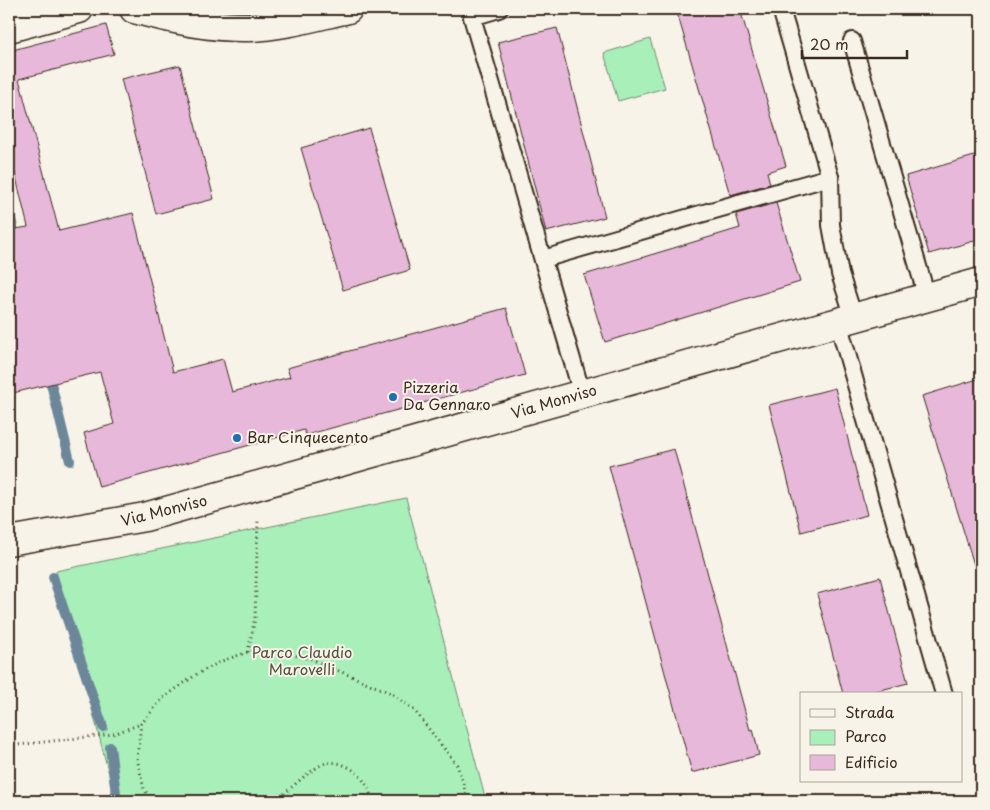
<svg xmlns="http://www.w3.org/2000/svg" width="990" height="810" font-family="'Playpen Sans',sans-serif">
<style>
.green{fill:#a9efba;stroke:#728c6c}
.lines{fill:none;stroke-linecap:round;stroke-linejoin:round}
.stream{stroke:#6d879a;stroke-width:10}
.building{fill:#e7b8da;stroke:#3b2a1e}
.lane-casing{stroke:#3b2a1e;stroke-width:20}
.street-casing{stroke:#3b2a1e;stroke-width:31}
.path{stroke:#3b2a1e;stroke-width:3;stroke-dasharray:1 4;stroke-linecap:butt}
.lane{stroke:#f7f3e8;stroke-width:16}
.street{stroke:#f7f3e8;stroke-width:28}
.poi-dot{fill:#1f6fb2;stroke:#f7f3e8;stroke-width:2}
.labels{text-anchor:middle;stroke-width:4;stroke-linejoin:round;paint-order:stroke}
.poi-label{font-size:15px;fill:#3b2a1e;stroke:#f7f3e8;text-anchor:start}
.street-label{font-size:15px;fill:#3b2a1e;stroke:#f7f3e8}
.park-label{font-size:15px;fill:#51513d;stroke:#f7f3e8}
</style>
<rect width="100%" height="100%" fill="#f7f3e8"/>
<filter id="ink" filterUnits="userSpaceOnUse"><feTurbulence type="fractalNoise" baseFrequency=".02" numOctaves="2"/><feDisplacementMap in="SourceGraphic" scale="10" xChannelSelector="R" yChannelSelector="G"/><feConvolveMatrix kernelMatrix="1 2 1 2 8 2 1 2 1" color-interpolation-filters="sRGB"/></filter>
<g filter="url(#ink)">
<g class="green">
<path d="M650 39 665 88 618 101 604 53Z"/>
<path d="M406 498 486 801H116L56 571Z"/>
</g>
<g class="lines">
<g class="stream">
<path d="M9 210 16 241"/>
<path d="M48 371 70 461"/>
<path d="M53 577 103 727"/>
<path d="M110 747 117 801"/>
</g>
</g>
<g class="building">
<path d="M676 9H740L786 166 767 172 770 184 730 195Z"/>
<path d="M106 25 114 54 19 79 59 231 133 213 173 372 223 359 232 392 290 377 287 368 506 308 525 375 306 435 304 430 99 487 84 433 114 424 100 372 9 394V230L28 227 9 149V51Z"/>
<path d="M557 28 605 217 546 232 498 42Z"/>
<path d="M180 65 214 199 156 214 121 79Z"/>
<path d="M369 128 410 270 343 290 301 148Z"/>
<path d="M981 154V239L929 254 906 176Z"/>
<path d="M776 203 800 282 605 342 584 275 740 228 736 214Z"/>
<path d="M981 378V567L975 568 922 396Z"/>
<path d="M835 388 867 515 801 532 769 405Z"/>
<path d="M674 449 750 730 753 729 759 755 692 773 609 466Z"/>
<path d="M880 577 908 683 865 694H843L817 594Z"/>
</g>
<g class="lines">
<g class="lane-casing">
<g id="lane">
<path d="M499 9 472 17 582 394"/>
<path d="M781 9 830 177 831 225 840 274 854 318"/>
<path d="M852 41 927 297"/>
<path d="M543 259 830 177"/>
<path d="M838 322 944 694"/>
</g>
</g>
<g class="street-casing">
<g id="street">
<path d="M134 9C171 19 211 28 250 27 283 26 316 16 348 9"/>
<path d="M9 28 79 9"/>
<path d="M9 541 145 517 981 282"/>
</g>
</g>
<g class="path">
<path d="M248 652 255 618 258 519"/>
<path d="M9 746 113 734 141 724"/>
<path d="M152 801 144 789 137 758 141 724 163 698 197 674 222 661 248 652H279L311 659 391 693 414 710 457 765 464 786 467 801"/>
<path d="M277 801C287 791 313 767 326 763 340 760 355 769 363 780 368 786 370 794 373 801"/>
</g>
<use href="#lane" class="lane"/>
<use href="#street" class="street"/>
</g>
</g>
<g class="poi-dot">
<circle cx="393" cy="397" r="5"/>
<circle cx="237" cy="438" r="5"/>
</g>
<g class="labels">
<g class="poi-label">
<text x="403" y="393">Pizzeria<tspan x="403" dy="17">Da Gennaro</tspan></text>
<text x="247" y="443">Bar Cinquecento</text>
</g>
<g class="street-label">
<text transform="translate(554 402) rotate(-16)" y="5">Via Monviso</text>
<text transform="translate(164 511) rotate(-14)" y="5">Via Monviso</text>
</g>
<g class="park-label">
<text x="302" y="658">Parco Claudio<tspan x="302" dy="17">Marovelli</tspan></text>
</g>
</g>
<rect width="990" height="810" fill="none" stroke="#f7f3e8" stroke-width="30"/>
<rect x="15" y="15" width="960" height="780" fill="none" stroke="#3b2a1e" stroke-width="2" filter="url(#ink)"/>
<rect x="800" y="692" width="162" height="90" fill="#f7f3e8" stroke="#aca397"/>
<rect x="810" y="709" width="25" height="8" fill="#f7f3e8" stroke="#aca397"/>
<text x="845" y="718" font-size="15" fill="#3b2a1e">Strada</text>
<rect x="810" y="730" width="25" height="15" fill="#a9efba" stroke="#aca397"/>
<text x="845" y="742" font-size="15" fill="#3b2a1e">Parco</text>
<rect x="810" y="755" width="25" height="15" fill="#e7b8da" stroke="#aca397"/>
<text x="845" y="768" font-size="15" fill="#3b2a1e">Edificio</text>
<path d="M802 50v8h105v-8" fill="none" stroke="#3b2a1e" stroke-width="2.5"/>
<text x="810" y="50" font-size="15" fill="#3b2a1e" stroke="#f7f3e8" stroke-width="4" paint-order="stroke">20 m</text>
</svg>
